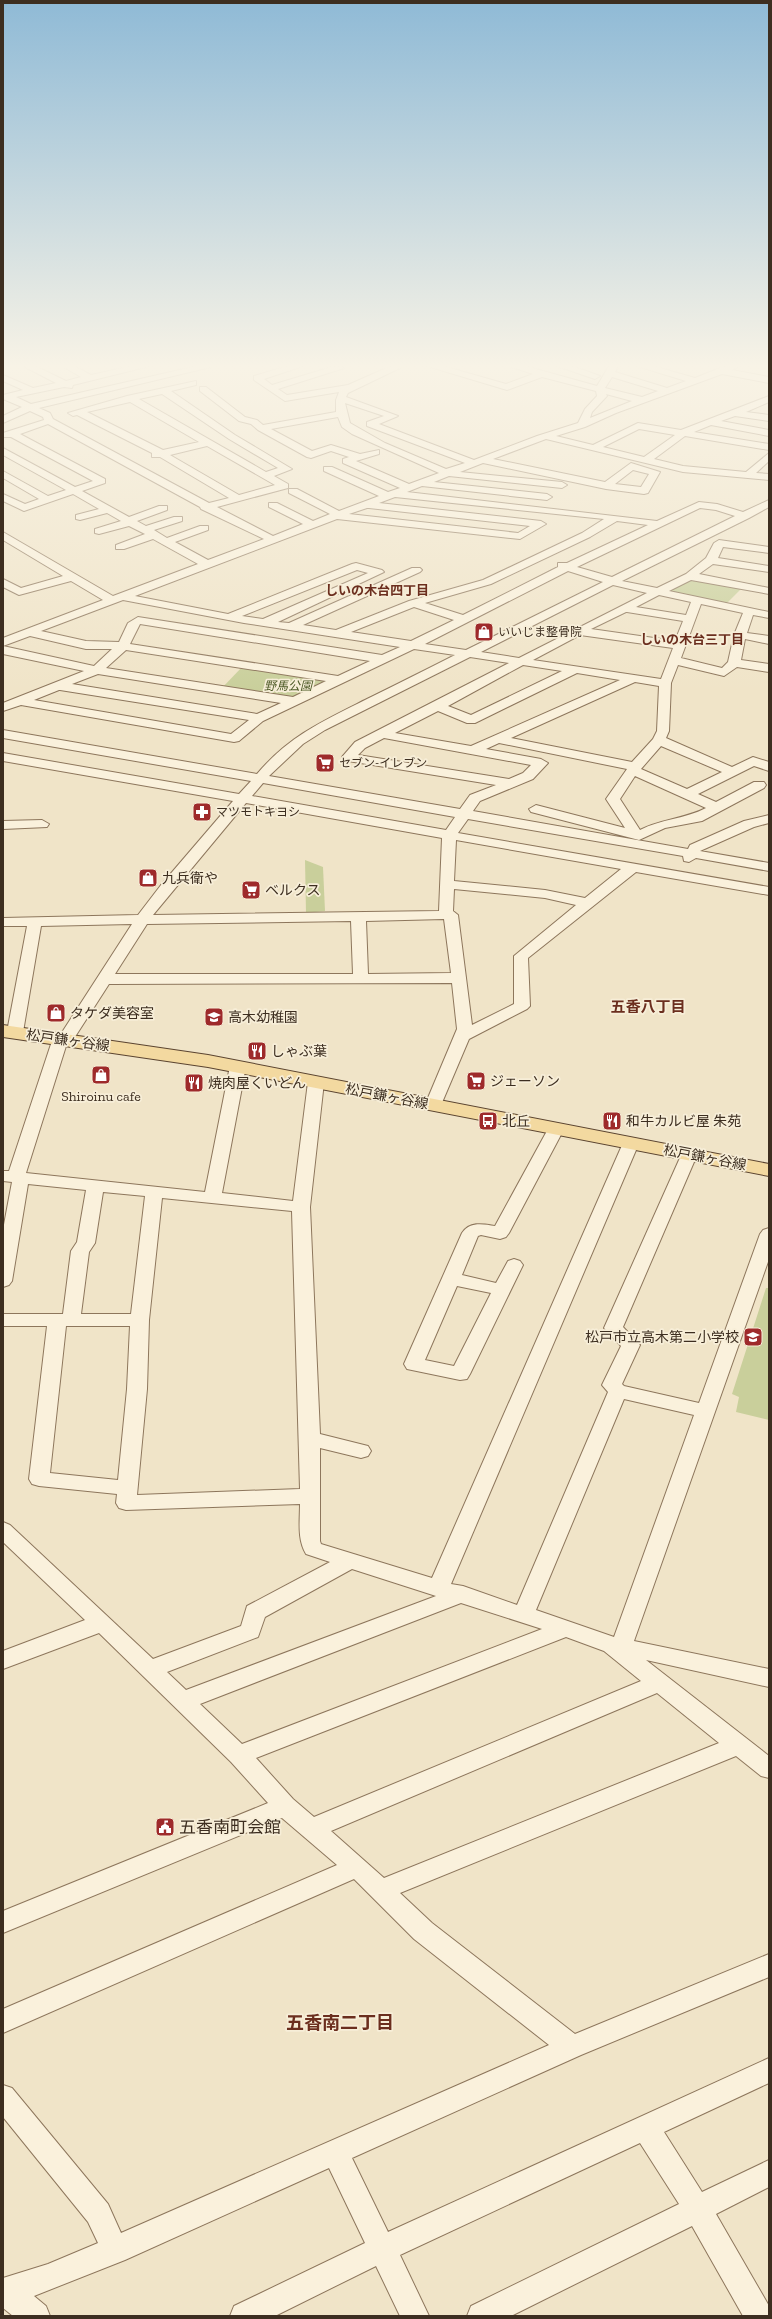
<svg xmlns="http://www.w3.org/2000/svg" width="772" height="2319" font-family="'Zilla Slab','Noto Sans JP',serif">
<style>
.green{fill:#c9cf9b}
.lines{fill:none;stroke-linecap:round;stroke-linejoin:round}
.minor-casing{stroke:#8d765c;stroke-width:2}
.major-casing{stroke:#5b4430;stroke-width:2}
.minor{fill:#faf1dc;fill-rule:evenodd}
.major{fill:#f3d9a0;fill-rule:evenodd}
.labels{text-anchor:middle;stroke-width:3.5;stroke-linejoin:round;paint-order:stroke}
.far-poi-label{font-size:12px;fill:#3d2e20;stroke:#f7eed8;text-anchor:start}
.far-park-label{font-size:12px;font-style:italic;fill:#4d5a26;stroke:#f7eed8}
.far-neighbourhood-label{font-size:13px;font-weight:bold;fill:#6b2e1e;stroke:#f7eed8}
.poi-label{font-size:14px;fill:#3d2e20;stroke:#f7eed8;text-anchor:start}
.street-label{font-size:14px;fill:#3d2e20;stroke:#f7eed8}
.neighbourhood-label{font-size:15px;font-weight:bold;fill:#6b2e1e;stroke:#f7eed8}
.near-poi-label{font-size:17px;fill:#3d2e20;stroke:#f7eed8;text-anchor:start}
.near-neighbourhood-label{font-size:18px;font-weight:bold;fill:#6b2e1e;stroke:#f7eed8}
</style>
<rect width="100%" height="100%" fill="#f0e4c8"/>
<g class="green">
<path d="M689 579 742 588 726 604 668 592V591Z"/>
<path d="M244 665 340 680 294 701 220 690Z"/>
<path d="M305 860 323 867 325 911 306 913Z"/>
<path d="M766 1288H769V1420L736 1412 739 1397 732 1394Z"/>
</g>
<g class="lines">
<g class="minor-casing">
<g id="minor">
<path d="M23 366H35L66 381 81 377 62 366H74L91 375 132 366H150L73 385 72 388 64 387 16 397 31 404 197 366H215L39 408 50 413 53 419 209 503 229 498 160 457H152V453L77 415 73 416 68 413 127 396 196 381V385L171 391 235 435 292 469 274 476 288 484V488L217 507 273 536 303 524 269 507V503H277L313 521 330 514 289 493V489H297L339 511 379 496 324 471V467H332L388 492 400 488 343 463V459L349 457 331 451 311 458 307 457 258 430 251 424 239 421 200 391V387H206L245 417 257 420 263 425 336 412V400L339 392 285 401 254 380V376L288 366H303L264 379 272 385 335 366 344 368 278 389 287 395 348 385 391 366H404L348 393 346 397 398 416 379 424 474 460 537 436 578 423 585 409 597 396 596 391 542 377 507 390 427 366H443L506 384 533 374 509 366H525L597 386 609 366H618L615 372 667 388 686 381 637 366H653L695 378 725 366H739L732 370 769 377V383L722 374 616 413 585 427 556 436 593 445 638 423 681 430 769 396V402L746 412 769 415V421L735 416 721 421 769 430V436L711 425 694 432 769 444V450L685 436 654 459 683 466 746 472 769 453V461L756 473 769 474V480L683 472 546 439 493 459 605 482 631 463 660 472 648 493 644 494 606 489 483 463 460 472 562 482 567 485 562 488 449 476 434 482 547 494 552 497 547 500 422 486 407 492 657 521 699 502 717 504 743 512 769 500V507L749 518 622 581 657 588 686 574 706 558 714 543 719 540 769 547V553L723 547 718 558 769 566V572L713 564 699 574 769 588V594L691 580 669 591 769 612V618L753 615 747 633 769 636V644L745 639 741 660 769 664V672L737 667 724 676 678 665 671 683 669 731 666 738 732 767 753 757 769 762V771L754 766 698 794 716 802 754 782H764L766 785 764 788 702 821 665 828 639 840 531 812 529 809 536 805 625 828 606 799 627 769 499 743 486 749 541 759 548 763 533 779 480 801 473 811 688 849 690 845 744 821 769 815V823L754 827 700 851 769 863V871L696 858 689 862 684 861 683 856 468 819 458 833 769 887V895L636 872 528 958 530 1006 527 1009 469 1039 441 1105 439 1108H427L425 1105 457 1029 452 983 109 984 73 1040 66 1046 26 1173 205 1192 230 1066 232 1063H244L246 1066 222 1193 293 1201 308 1082 310 1079H322L324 1082 310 1207 320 1434 368 1446 371 1451 368 1456 361 1458 320 1448V1541L321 1544 432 1578 623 1143 625 1139H637L639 1143 451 1584 463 1586 517 1605 608 1392 602 1385 621 1346 604 1328 683 1151H695L697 1155 623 1327 640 1345 622 1384 624 1386 699 1403 760 1234 763 1230 769 1228V1259L634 1641 769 1669V1687L646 1660 769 1756V1778L761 1776 736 1756 400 1893 432 1923 575 2034 769 1954V1977L581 2055 352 2158 388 2232 769 2058V2083L664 2132 702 2192 769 2160V2187L716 2214 769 2306V2316H743L692 2226 511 2316H467L471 2306 679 2204 640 2143 400 2255 429 2316H400L376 2266 275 2316H230L234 2306 365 2243 329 2168 125 2260 34 2296 46 2306 50 2316H13L3 2308V2278L48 2264 98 2243 88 2222 3 2117V2085L12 2088 108 2204 121 2233 549 2045 414 1939 354 1879 3 2033V2009L337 1865 282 1818 3 1933V1911L268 1803 231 1762 99 1633 3 1669V1651L85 1620 3 1542V1522L10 1525 153 1659 241 1626 247 1606 330 1562 306 1554C297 1539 300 1521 300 1504L126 1510 119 1508 116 1503 117 1494 39 1486 32 1484 29 1479 47 1326H3V1314H63L71 1251 77 1242 86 1190 28 1184 12 1281 9 1285 3 1287V1230L12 1182 3 1181V1171H9L51 1044 59 1037 132 924 41 926 23 1032 21 1035H9L7 1032 27 926H3V918L138 915 161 885 233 801 3 761V753L239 794 251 781 3 738V730L257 774C289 736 323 721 367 699 397 684 426 670 455 655L414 649 263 721 239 741 234 742 21 705 3 711V703L84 671 3 654V646L94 666 112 649H86L30 636 3 646V638L103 600 71 581 19 595 3 587V579L21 588 63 576 3 540V532L113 596 198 564 153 539 124 549H116V545L145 534 129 526 99 534 95 533V529L121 521 107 513 80 520 76 519V515L99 509 73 494 24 511 3 501V494L25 504 39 499 3 478V471L48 496 66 490 3 455V448L75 487 93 481 11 437H3V433L44 420 43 417 30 411 3 423V416L22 407 3 399V395L23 390 3 381V375L33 388 56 383ZM612 377 658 391 642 397 605 388ZM162 394 229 439 278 468 266 472 139 399ZM606 394 632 401 590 418 592 412 607 396ZM130 402 199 442 163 450 87 412ZM345 403 384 416 367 422V426L465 463 446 469 385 443 350 423ZM338 417 342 427 352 434 439 473 409 484 356 461 379 454V450L360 454 331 445 312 451 271 429ZM48 424 200 507 201 509 264 539 208 560 175 542 208 530V526H200L167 538 154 530 182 521V517H174L146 526 137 521 167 510V506H159L129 517 82 491 105 483V479L20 434ZM639 429 675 435 644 457 603 447ZM207 446 275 485 239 495 170 455ZM633 470 649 474 641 487 615 484ZM395 497 604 519 582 533 483 580 409 601 336 630 303 625 420 572 422 570 420 568H412L289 623 278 622 384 572 382 570 356 563 352 564 228 614 135 596 337 519 520 539 546 524 541 521 379 503ZM367 508H369L530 526 518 533 349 514ZM700 508 716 510 735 516 612 577 577 567ZM617 521 648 525 567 563H558V567L463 615 425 603 491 584 590 537ZM357 570 368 573 263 619 242 616ZM568 571 603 582 466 650 425 644ZM613 585 647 593 519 658 481 652ZM659 595 691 602 686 615 636 607ZM123 600 244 623 400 647 382 655 138 617 128 623 119 642 86 641 41 631ZM701 604 743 613 734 635 728 662 722 668 681 658ZM414 607 454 620 411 641 351 632ZM626 612H627L683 621 675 641 591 629ZM140 624 370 661 338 676 130 644ZM580 635 673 648 661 679 533 660ZM126 650 326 681 293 697 106 668ZM470 657 509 663 355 742 342 757 348 761 496 785 470 795 460 809 269 776 303 744 325 730ZM523 665 562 671 471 715 448 706ZM577 673 620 680 471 746 395 733 438 711 467 723H475ZM98 674 281 703 257 714 72 684ZM635 682 659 686 657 731 653 739 632 762 511 738ZM59 690H60L249 720 231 734 34 700ZM384 738 531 765 523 773 509 779 358 755 365 748ZM661 746 722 772 687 789 641 769ZM635 776 706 808C685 819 661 819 640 830L620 799ZM263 783 455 817 446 830 252 796ZM246 803 442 838 439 911 153 915ZM456 840 621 869 585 898 545 890 454 881ZM454 889 545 898 576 905 514 956V1004L472 1025 458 915 453 911ZM444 919 451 973 368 974 366 921ZM351 921 353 974H115L147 924ZM103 1192 145 1196 131 1314H81L89 1252 95 1243ZM162 1198 292 1211 300 1489 137 1495 147 1389 149 1320ZM66 1326H130L127 1389 118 1480 50 1473ZM624 1399 694 1415 614 1637 536 1610ZM352 1569 436 1596 186 1690 167 1672 258 1637 265 1617ZM461 1603 542 1629 242 1744 200 1704ZM566 1637 604 1651 641 1681 314 1817 293 1799 256 1758ZM657 1693 719 1743 384 1878 331 1831Z"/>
<path d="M557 366H572L600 376 595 379Z"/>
<path d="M42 820 49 824 47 827 3 829V821Z"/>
<path d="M556 1124 562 1125 564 1129 509 1233 506 1237 500 1239 481 1235 478 1236 462 1275 496 1283 508 1261 514 1259 520 1261 523 1265 470 1374 467 1379 460 1380 407 1369 404 1364 462 1233C470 1221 483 1224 495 1226L548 1129 550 1125ZM457 1286 491 1293 454 1366 425 1360Z"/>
</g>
</g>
<g class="major-casing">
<path id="major" d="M3 1025 208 1055 769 1164V1176L208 1067 3 1037Z"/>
</g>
<use href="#minor" class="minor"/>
<use href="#major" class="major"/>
</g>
<linearGradient id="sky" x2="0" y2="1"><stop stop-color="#8fbad6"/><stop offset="0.53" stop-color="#f8f3e6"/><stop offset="1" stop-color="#f8f3e6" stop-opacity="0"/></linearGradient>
<rect width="772" height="691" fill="url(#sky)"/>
<defs>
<g id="shop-square" transform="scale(1)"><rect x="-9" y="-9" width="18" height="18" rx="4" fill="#9e2a2b" stroke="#f7eed8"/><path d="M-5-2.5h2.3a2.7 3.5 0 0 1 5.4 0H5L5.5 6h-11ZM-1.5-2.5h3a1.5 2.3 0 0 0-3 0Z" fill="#fff"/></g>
<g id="supermarket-square" transform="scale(1)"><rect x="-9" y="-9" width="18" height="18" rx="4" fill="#9e2a2b" stroke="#f7eed8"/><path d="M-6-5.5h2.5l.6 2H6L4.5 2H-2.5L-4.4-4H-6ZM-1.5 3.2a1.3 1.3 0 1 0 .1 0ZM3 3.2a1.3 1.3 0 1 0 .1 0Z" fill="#fff"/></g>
<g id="pharmacy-square" transform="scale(1)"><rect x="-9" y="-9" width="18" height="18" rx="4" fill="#9e2a2b" stroke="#f7eed8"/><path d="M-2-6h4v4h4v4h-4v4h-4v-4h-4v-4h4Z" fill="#fff"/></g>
<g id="school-square" transform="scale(1)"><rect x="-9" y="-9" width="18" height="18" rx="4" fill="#9e2a2b" stroke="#f7eed8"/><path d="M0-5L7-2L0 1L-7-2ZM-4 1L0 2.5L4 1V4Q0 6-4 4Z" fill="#fff"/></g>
<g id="restaurant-square" transform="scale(1)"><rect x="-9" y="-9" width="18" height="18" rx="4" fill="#9e2a2b" stroke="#f7eed8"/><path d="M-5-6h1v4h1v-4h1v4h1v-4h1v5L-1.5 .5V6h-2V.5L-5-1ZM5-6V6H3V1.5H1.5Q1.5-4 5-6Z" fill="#fff"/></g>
<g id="bus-square" transform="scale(1)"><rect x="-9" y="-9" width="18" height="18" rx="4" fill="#9e2a2b" stroke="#f7eed8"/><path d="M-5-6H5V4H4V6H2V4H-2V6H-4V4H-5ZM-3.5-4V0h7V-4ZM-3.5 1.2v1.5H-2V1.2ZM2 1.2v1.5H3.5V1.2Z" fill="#fff"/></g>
<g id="civic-square" transform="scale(1)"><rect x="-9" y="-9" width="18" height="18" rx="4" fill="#9e2a2b" stroke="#f7eed8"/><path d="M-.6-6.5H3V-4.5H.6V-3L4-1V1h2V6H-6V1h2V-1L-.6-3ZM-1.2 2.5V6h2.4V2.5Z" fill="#fff"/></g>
</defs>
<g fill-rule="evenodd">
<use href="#shop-square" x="484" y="632"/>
<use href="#supermarket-square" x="325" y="763"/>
<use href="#pharmacy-square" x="202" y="812"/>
<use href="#shop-square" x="148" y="878"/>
<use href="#supermarket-square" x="251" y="890"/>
<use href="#shop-square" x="56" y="1013"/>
<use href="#school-square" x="214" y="1017"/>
<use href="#restaurant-square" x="257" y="1051"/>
<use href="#shop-square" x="101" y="1075"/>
<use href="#supermarket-square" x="476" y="1081"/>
<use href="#restaurant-square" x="194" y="1083"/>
<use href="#bus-square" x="488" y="1121"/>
<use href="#restaurant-square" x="612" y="1121"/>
<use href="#school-square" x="753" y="1337"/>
<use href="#civic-square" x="165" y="1827"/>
</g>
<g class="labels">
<g class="far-poi-label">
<text x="498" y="636">いいじま整骨院</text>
<text x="339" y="767">セブン-イレブン</text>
<text x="216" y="816">マツモトキヨシ</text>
</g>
<g class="far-park-label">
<text x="288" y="690">野馬公園</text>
</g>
<g class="far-neighbourhood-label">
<text x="377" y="595">しいの木台四丁目</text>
<text x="692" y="644">しいの木台三丁目</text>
</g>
<g class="poi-label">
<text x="162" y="883">九兵衛や</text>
<text x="265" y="895">ベルクス</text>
<text x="70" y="1018">タケダ美容室</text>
<text x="228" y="1022">高木幼稚園</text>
<text x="271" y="1056">しゃぶ葉</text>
<text x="490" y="1086">ジェーソン</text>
<text x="208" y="1088">焼肉屋くいどん</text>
<text x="101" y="1101" text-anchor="middle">Shiroinu cafe</text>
<text x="502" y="1126">北丘</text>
<text x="626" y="1126">和牛カルビ屋 朱苑</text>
<text x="739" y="1342" text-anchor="end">松戸市立高木第二小学校</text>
</g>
<g class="street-label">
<text transform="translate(68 1040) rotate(8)" y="5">松戸鎌ヶ谷線</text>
<text transform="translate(387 1096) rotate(11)" y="5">松戸鎌ヶ谷線</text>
<text transform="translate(705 1157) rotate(11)" y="5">松戸鎌ヶ谷線</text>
</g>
<g class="neighbourhood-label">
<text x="648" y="1012">五香八丁目</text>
</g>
<g class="near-poi-label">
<text x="179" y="1833">五香南町会館</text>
</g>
<g class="near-neighbourhood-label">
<text x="340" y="2029">五香南二丁目</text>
</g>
</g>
<rect width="772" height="2319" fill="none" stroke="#3d2e20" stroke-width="8"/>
</svg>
